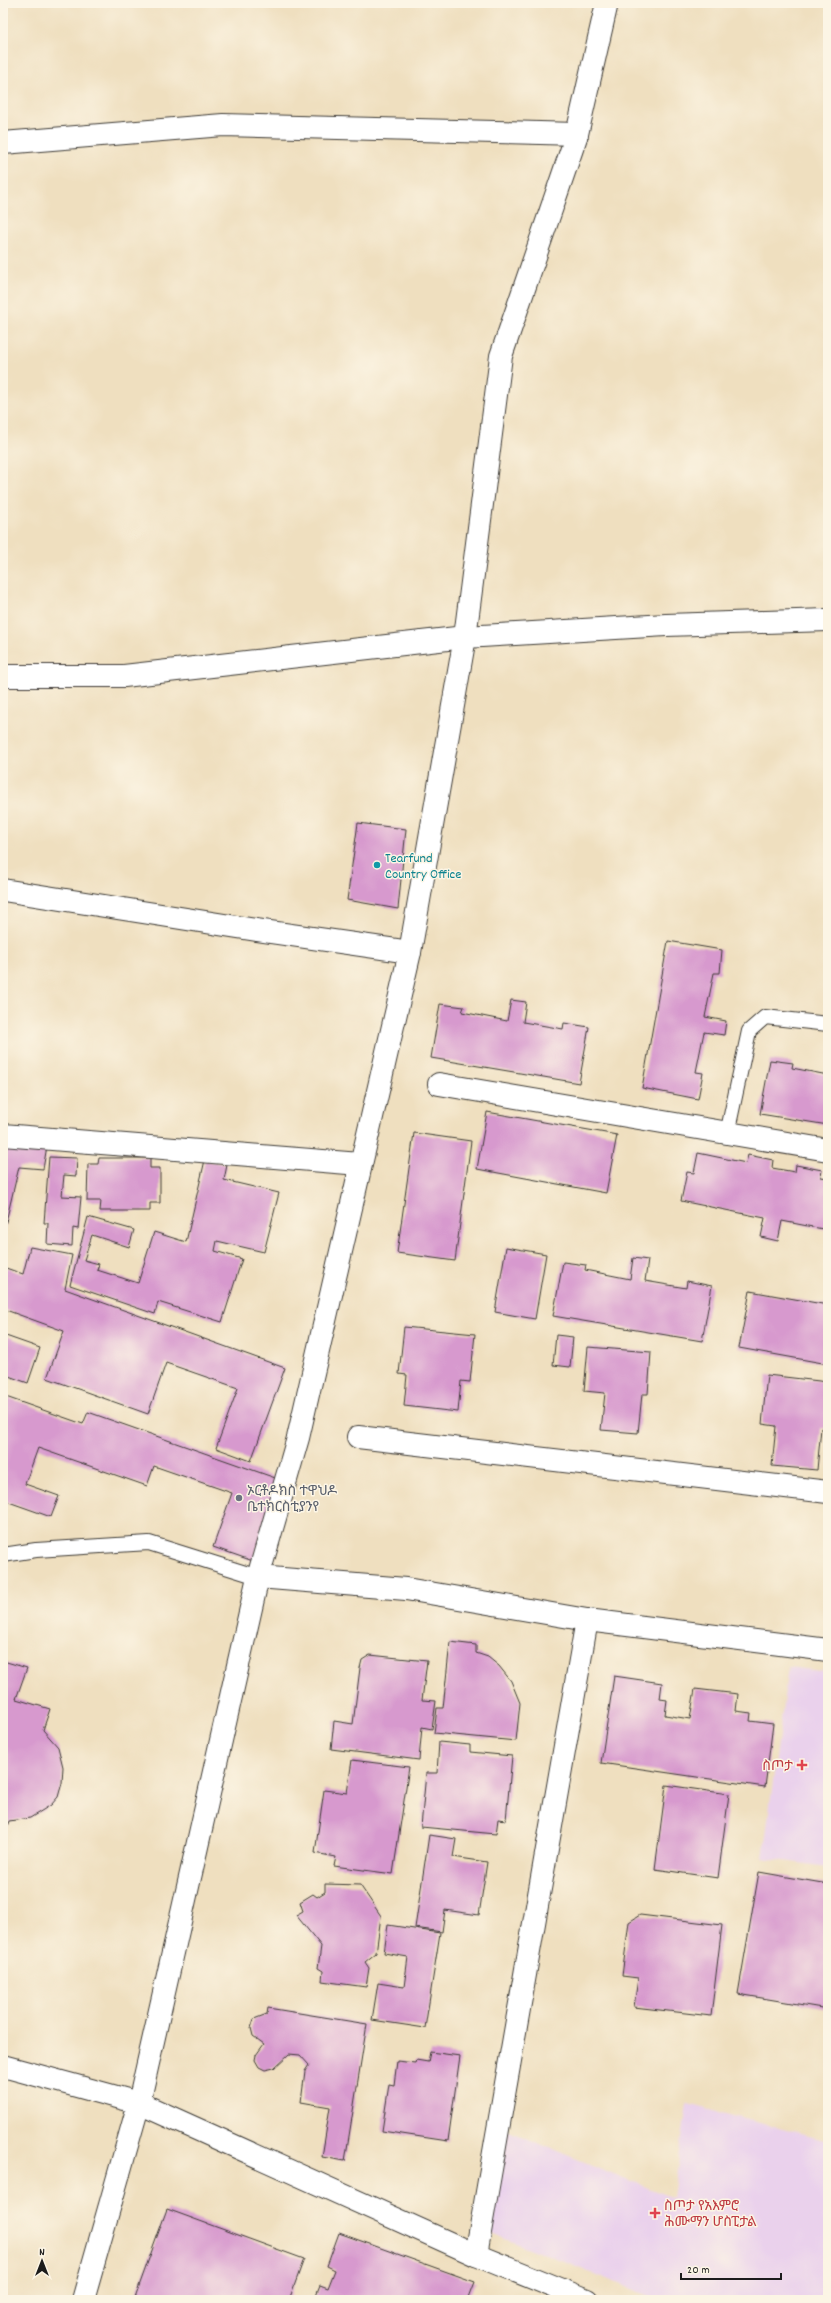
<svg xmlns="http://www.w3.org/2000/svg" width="831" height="2303" font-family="Dekko,'Noto Sans Ethiopic',sans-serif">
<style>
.built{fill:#ead1ec}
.building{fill:#d799ce}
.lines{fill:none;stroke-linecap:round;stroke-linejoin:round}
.service-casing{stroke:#3c3934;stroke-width:16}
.minor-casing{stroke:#3c3934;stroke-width:24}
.service{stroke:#fff;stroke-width:14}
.minor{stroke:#fff;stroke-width:22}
.culture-dot{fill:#0f9aa8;stroke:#fcf5e5;stroke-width:1.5}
.worship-dot{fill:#6b7280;stroke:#fcf5e5;stroke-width:1.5}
.health-dot{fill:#e0444e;stroke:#fcf5e5;stroke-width:1.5}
.labels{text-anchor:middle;stroke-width:3;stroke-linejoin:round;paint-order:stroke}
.culture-label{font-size:14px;fill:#0d838f;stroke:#fcf5e5;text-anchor:start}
.worship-label{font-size:14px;fill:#5b616d;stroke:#fcf5e5;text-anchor:start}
.health-label{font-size:14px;fill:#be3a42;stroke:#fcf5e5;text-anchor:end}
</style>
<rect width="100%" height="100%" fill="#fcf5e5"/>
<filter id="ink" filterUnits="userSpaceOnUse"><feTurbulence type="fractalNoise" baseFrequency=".025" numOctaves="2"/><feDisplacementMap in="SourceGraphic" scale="8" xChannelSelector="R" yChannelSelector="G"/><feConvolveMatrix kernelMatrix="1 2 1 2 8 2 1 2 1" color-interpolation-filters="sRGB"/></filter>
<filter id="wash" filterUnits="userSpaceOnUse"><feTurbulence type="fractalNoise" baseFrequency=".012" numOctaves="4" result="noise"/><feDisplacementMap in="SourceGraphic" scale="16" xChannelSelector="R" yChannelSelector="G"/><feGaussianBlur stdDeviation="0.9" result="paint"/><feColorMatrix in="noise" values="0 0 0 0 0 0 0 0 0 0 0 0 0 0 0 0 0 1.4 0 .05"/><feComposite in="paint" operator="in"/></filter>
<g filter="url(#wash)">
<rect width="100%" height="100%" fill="#efdfbf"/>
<g class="built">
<path d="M788 1667 828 1672V1867L763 1858Z"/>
<path d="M687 2104 828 2141V2300H660L480 2229 498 2127 673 2198Z"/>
</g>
<g id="blocks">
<g class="building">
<path d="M358 823 406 829 398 909 347 900Z"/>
<path d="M668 941 722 950 720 973H714L705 1017 726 1021 724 1035 704 1032 696 1072 703 1073 698 1099 642 1088Z"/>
<path d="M511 1000 526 1002 523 1022 563 1029 564 1023 589 1027 579 1083 431 1058 440 1004 464 1007 462 1012 507 1021Z"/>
<path d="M770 1060 793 1063 792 1068 828 1075V1125L760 1114Z"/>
<path d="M487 1112 617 1135 606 1193 477 1169Z"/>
<path d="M414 1133 471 1141 455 1261 397 1253Z"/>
<path d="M3 1140 47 1146 43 1169 19 1167 4 1230Z"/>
<path d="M698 1153 746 1163 748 1155 773 1160 772 1168 795 1172 796 1165 822 1170 821 1177 828 1178V1230L782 1221 778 1241 761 1237 765 1218 681 1201 687 1172 694 1173Z"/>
<path d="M49 1157 77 1158 76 1176 64 1175 62 1196 81 1197 78 1229 73 1228 72 1246 47 1244 48 1223H44Z"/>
<path d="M99 1158H150V1168H160V1203H150V1211H100L101 1201H87L88 1164H98Z"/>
<path d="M205 1160 227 1165 224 1180 279 1193 264 1252 217 1241 215 1251 242 1259 222 1322 158 1302 155 1314 70 1285 88 1217 134 1230 129 1247 92 1235 84 1260 99 1264 97 1270 138 1283 154 1232 186 1242Z"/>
<path d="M30 1247 72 1255 65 1289 285 1368 251 1461 216 1448 238 1388 166 1363 148 1414 47 1378 64 1331 3 1309V1267L23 1274Z"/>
<path d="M506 1247 546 1254 535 1319 495 1312Z"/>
<path d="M633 1258 648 1260 645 1281 686 1288 687 1281 712 1286 702 1341 553 1316 563 1262 586 1265 585 1270 630 1279Z"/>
<path d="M750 1291 828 1305V1364L739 1348Z"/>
<path d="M404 1327 475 1334 470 1382 461 1381 458 1412 404 1406 407 1375 399 1374Z"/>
<path d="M3 1335 40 1348 28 1383 3 1374Z"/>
<path d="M556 1335 573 1337 570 1367 553 1365Z"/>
<path d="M588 1347 651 1352 648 1394H642L638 1433 601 1430 605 1393 584 1391Z"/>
<path d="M767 1375 828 1382V1429L821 1428 817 1470 772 1466 776 1426 762 1424Z"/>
<path d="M3 1396 83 1424 88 1412 281 1480 253 1561 213 1547 232 1493 154 1466 147 1486 38 1448 25 1484 59 1496 51 1517 3 1500Z"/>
<path d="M450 1642 476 1645V1653L488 1657 499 1666 511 1681 520 1703 516 1741 434 1733 437 1708H443Z"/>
<path d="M370 1655 427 1661 422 1700 436 1701 432 1729 422 1727 419 1760 331 1749 334 1721 353 1724 360 1668 362 1660Z"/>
<path d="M3 1661 27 1668 16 1699 50 1709 43 1730 58 1747 63 1767 62 1783 58 1797 51 1805 30 1818 9 1821 3 1838Z"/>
<path d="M614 1676 662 1683 660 1699 667 1700 665 1715 690 1719 695 1689 738 1694 736 1711 751 1713 750 1721 773 1724 765 1787 601 1763Z"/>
<path d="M439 1742 470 1745V1752L512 1756 506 1820 498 1819 496 1834 421 1827 426 1773H437Z"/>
<path d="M352 1760 409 1767 393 1874 334 1866 336 1857 315 1853 324 1790 347 1793Z"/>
<path d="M666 1785 729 1794 718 1878 655 1869Z"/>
<path d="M429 1835 456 1839 453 1857 487 1862 479 1915 445 1910 442 1932 415 1928Z"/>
<path d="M759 1872 828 1884V2009L738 1994Z"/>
<path d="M325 1884 360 1885 381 1916 376 1953 365 1962 369 1968 366 1987 322 1981 323 1971 318 1968 321 1946 296 1915 303 1911 300 1902 313 1894 317 1897 325 1892Z"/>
<path d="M640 1915 722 1925 711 2016 634 2007 638 1978 622 1976 629 1922Z"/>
<path d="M388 1925 440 1933 425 2028 372 2020 378 1983 404 1987 408 1957 384 1953Z"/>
<path d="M268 2008 367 2024 345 2161 322 2157 330 2107 301 2102 305 2071 309 2065 300 2055 289 2054 274 2068 265 2070 259 2067 255 2060 256 2055 264 2044 253 2036 251 2028 254 2019 267 2014Z"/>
<path d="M430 2052 460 2056 448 2141 382 2131 389 2084 394 2085 397 2061 415 2063 416 2060 428 2062Z"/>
<path d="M167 2209 304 2259 289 2300H134Z"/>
<path d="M339 2233 475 2282 468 2300H314L320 2285 328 2288 335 2270 327 2266Z"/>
</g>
</g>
</g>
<g filter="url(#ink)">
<use href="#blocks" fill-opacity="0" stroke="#3c3934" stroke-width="1"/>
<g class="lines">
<g class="service-casing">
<g id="service">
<path d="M727 1134 749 1031 765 1017 828 1024"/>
<path d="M3 1555 36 1550 149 1543 258 1577"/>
</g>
</g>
<g class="minor-casing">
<g id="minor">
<path d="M3 143 223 125 577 134"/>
<path d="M3 676H124L465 637 666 625 828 620"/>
<path d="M3 890 250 929 410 952"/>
<path d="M439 1084 828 1150"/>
<path d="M3 1135 360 1164"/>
<path d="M358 1437 828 1492"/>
<path d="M258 1577 406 1589 587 1620 828 1650"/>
<path d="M3 2066 139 2103 476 2255 587 2300"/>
<path d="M476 2255 587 1620"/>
<path d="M83 2300 139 2103 258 1577 298 1438 410 952 465 637 501 356 577 134 607 3"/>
</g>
</g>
<use href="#service" class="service"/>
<use href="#minor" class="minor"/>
</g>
</g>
<circle class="culture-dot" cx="377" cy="865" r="4"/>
<circle class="worship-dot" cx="239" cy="1498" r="4"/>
<g class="health-dot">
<path d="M800 1759h4v4h4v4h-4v4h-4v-4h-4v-4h4z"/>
<path d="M653 2207h4v4h4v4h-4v4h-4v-4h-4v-4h4z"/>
</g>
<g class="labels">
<g class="culture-label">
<text x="385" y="862">Tearfund<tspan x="385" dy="16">Country Office</tspan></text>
</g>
<g class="worship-label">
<text x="247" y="1495">ኦርቶዶክስ ተዋህዶ<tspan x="247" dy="16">ቤተክርስቲያንየ</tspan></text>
</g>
<g class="health-label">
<text x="793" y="1770">ስጦታ</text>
<text x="664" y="2210" text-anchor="start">ስጦታ የአእምሮ<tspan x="664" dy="16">ሕሙማን ሆስፒታል</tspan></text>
</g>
</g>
<rect width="831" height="2303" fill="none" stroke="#fcf5e5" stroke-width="16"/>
<g transform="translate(42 2261)" stroke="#fcf5e5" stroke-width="3" paint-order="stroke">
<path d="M0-3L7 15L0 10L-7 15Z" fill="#1c1c1c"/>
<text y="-6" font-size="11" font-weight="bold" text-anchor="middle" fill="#1c1c1c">N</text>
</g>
<path d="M681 2273v6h100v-6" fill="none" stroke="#1c1c1c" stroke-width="2"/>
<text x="687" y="2273" font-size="12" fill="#1c1c1c" stroke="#fcf5e5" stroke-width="3" paint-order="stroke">20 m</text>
</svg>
